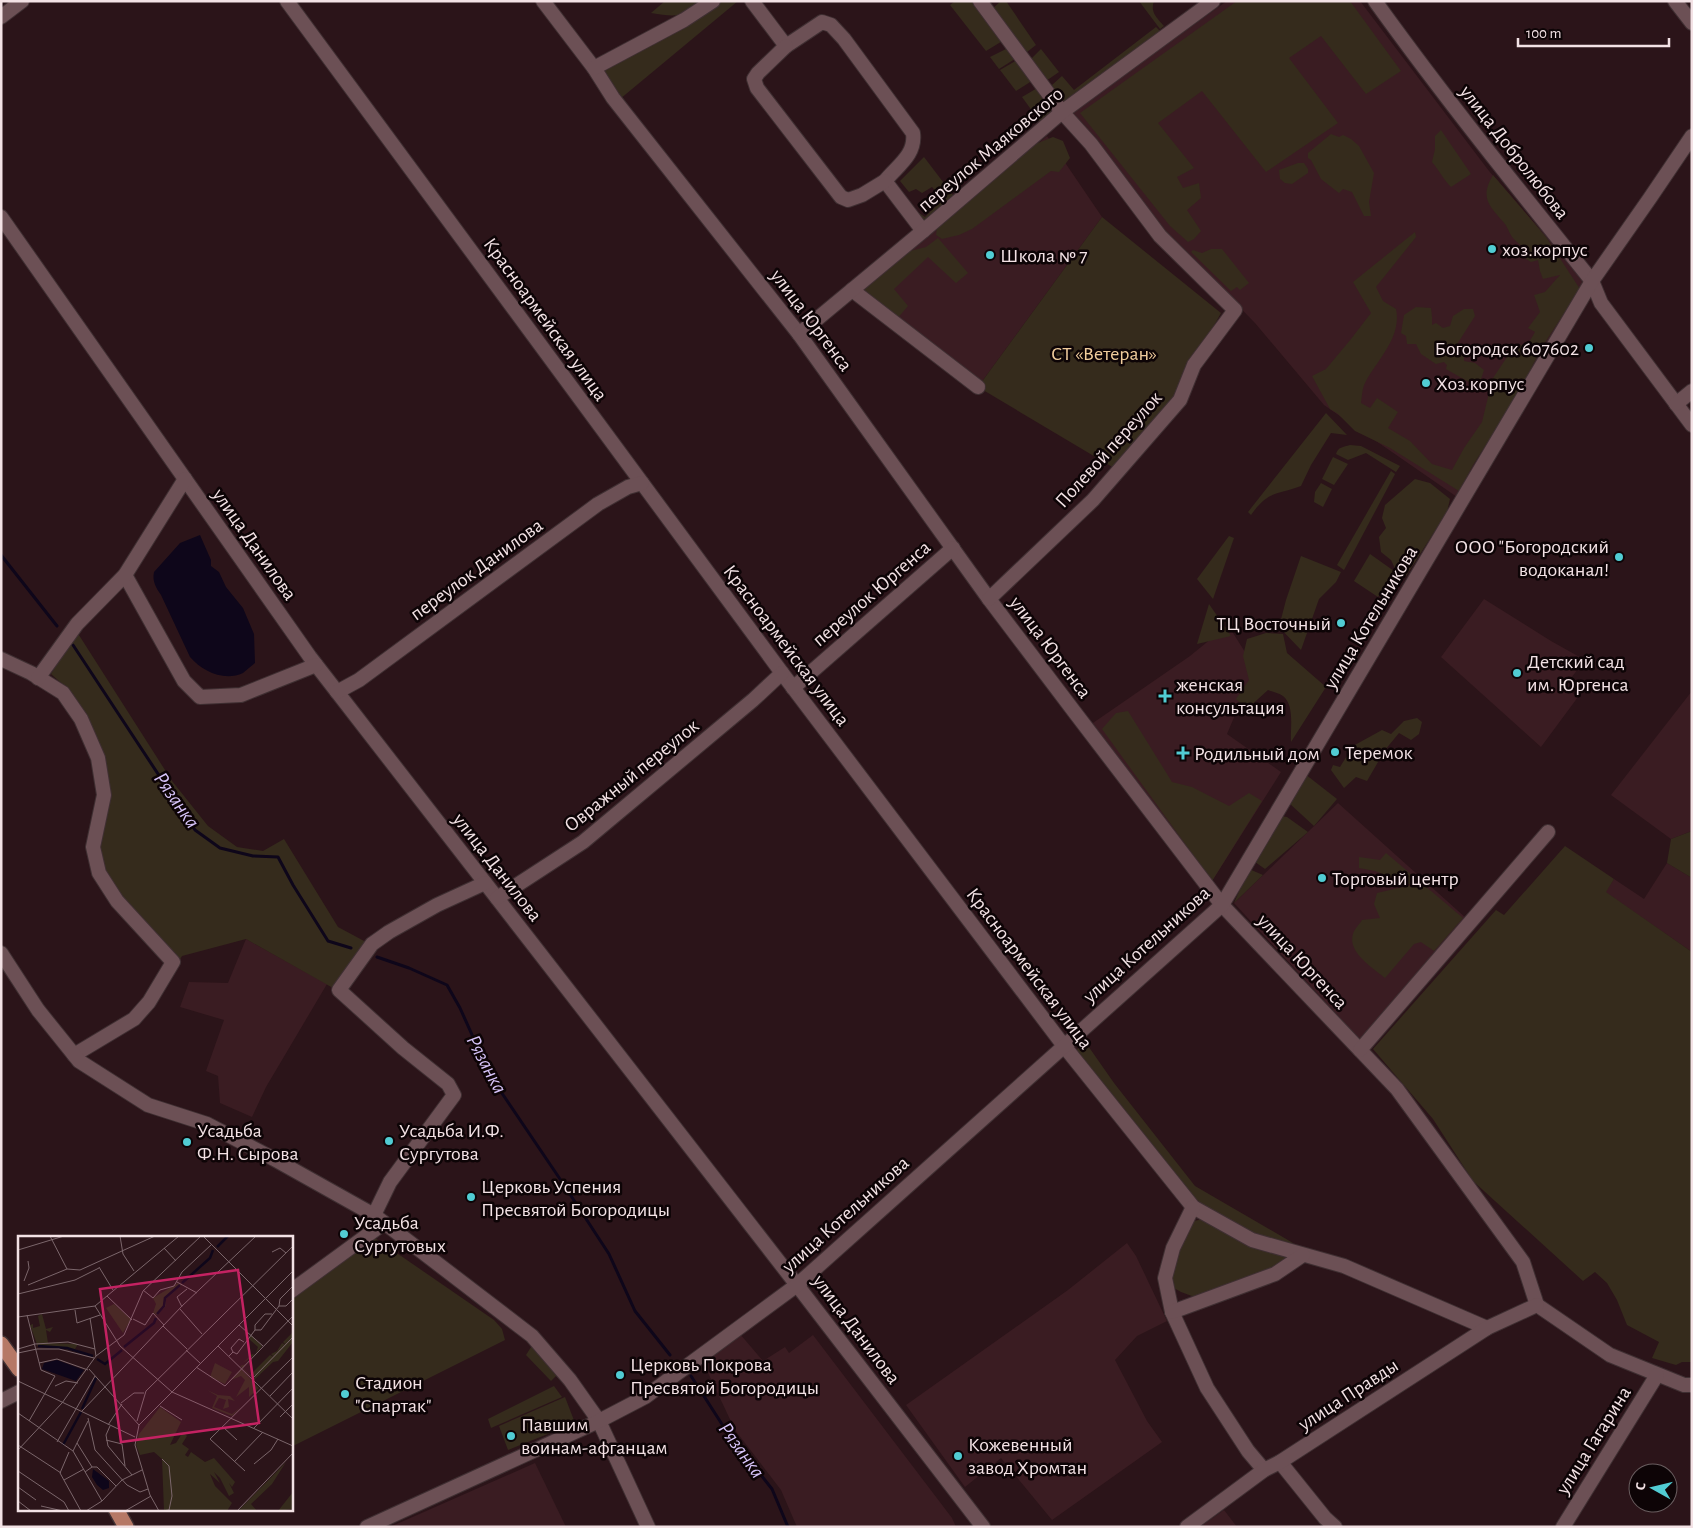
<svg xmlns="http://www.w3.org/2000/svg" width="1693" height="1528" font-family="'Alegreya Sans',sans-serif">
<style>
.built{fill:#3a1c22}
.green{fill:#352b1c}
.water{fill:#0e061a}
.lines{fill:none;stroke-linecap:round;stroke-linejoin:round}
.stream{stroke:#0e061a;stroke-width:3}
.minor-casing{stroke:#3f2f32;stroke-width:16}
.major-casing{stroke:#3f2f32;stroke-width:18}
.minor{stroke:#6c5055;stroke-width:14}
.major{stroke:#b67866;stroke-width:15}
.poi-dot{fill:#51ccd3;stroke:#0d0406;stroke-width:2}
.labels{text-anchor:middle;stroke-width:5;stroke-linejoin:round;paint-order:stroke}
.street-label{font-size:20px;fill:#f3e2e5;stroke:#0d0406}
.poi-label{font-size:20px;fill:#f3e2e5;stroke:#0d0406;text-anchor:start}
.park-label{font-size:20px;fill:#f0cc9c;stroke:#0d0406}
.water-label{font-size:21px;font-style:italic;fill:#d7c4f9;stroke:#0d0406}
.inset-river{fill:none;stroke:#0e061a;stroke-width:2.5}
.inset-road{fill:none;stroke:#7b666b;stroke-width:1}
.view{fill:#c42262;fill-opacity:0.15;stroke:#c42262;stroke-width:2.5}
.inset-edge{fill:none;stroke:#f3e2e5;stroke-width:2.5}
</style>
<rect width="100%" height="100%" fill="#2b1419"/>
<g class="built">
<path d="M1227 1H1360L1489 171 1585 281 1540 369 1480 453 1457 497 1324 405 1255 323 1155 221 1070 113Z"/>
<path d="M1047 136 1102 217 978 387 858 295Z"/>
<path d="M1484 599 1551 641 1585 660 1564 687 1578 697 1541 747 1441 657Z"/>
<path d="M1228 625 1255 668 1227 734 1281 772 1212 881 1090 725 1190 656Z"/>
<path d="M1692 691V831L1671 839 1611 795Z"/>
<path d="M1338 803 1467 919 1364 1044 1234 903Z"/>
<path d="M1667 863 1692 878V952L1605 892 1614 879 1644 899Z"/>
<path d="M246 939 327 984 266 1087 252 1117 220 1103 218 1076 206 1071 224 1020 180 1007 189 982 228 983Z"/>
<path d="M1127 1243 1136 1256 1167 1321 1137 1336 1115 1360 1147 1421 1162 1442 1052 1520 1001 1458 965 1487 906 1405 1068 1290Z"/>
<path d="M740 1334 763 1361 785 1347 789 1353 813 1335 952 1518 956 1527H797L781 1490 735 1430 702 1360Z"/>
<path d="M535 1463 566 1527H390Z"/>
<path d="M1224 1510 1237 1527H1200Z"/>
</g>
<g class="green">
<path d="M665 1H708C684 16 679 18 651 13Z"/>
<path d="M719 1H738L620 99 598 71Z"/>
<path d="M955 1H975L1004 40 986 51 950 5Z"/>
<path d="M1001 1H1006L1036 45 1027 52 992 9Z"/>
<path d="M1139 1H1154C1150 12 1157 18 1164 26L1160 29Z"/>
<path d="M1237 1H1350L1401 71 1366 94 1321 36 1289 58 1338 123 1266 172 1202 91 1158 123 1194 168 1177 177 1183 188 1199 183 1201 198 1187 210 1201 231 1194 239 1188 242 1170 226 1080 113Z"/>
<path d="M1156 27 1160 31 1166 27 1170 32 1059 106 1053 91 1052 85 1062 76 1074 90Z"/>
<path d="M1010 47 1018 57 999 69 990 57Z"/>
<path d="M1041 49 1059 72 1046 81 1031 59Z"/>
<path d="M1019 59 1035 79 1016 91 1000 70Z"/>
<path d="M1039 87 1057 112 1043 126 1022 97Z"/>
<path d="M1441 130 1471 174 1451 187C1443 179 1439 170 1432 162L1435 149V136Z"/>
<path d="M1331 134 1339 137 1343 135 1351 139 1359 146 1374 173 1369 202 1371 216H1364L1352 192 1343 189 1339 193 1321 179 1311 160 1308 158V153Z"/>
<path d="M1053 137 1063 141 1070 158 1059 172 1051 171 972 229 959 235 942 239 936 235 938 221 1028 147Z"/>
<path d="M924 157 956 199 925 226 913 209 925 217 943 199 932 187 922 193 916 189 909 192 900 181Z"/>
<path d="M1298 163H1304L1308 169V173L1292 184 1285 183 1280 179 1279 170Z"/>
<path d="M1493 175 1546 237 1580 289 1542 347 1516 398 1473 465 1459 491 1390 448 1355 431 1338 414 1330 409 1312 376 1326 369 1351 339 1371 313 1353 282 1415 232 1416 237 1376 287 1383 301 1396 309C1402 338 1377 360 1365 383 1362 389 1362 397 1361 403L1370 408 1377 398 1398 412 1388 428 1410 441 1432 464 1452 470 1464 448 1482 422 1489 393V384L1509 354 1516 346 1528 344 1535 332 1528 328 1540 312 1534 295 1545 292 1560 275 1543 279 1540 271 1538 260 1531 262 1521 256 1525 248C1521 245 1516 242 1513 238 1509 233 1508 228 1505 224 1490 206 1479 199 1493 175Z"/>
<path d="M1102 217 1221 313 1173 399 1114 468 978 387Z"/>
<path d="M938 238 968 273 956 283 928 257 894 289 908 306 896 320 860 293 861 288 902 253 926 247Z"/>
<path d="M1211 249H1222L1249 283 1240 290 1237 287 1231 291 1191 252 1193 250 1202 253Z"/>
<path d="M1416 307 1431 308 1432 317V325L1436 323 1443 328 1450 326 1453 316 1464 309H1473L1475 316 1454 349 1464 357V361L1475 363 1484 370 1480 382 1474 385 1446 369 1447 365 1444 362 1436 364 1421 354 1416 344H1407L1406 336 1401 333 1404 315Z"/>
<path d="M1326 413 1347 435 1331 433 1311 465 1301 486C1276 495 1268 491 1251 515L1248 512Z"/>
<path d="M1350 445 1361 446 1400 466 1396 472 1366 453 1348 460 1336 454C1338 447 1343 447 1350 445Z"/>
<path d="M1333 457 1348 464 1334 485 1322 479Z"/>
<path d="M1391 471 1395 474 1344 570 1337 565Z"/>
<path d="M1415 479 1430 483 1450 499 1447 512 1406 576 1397 573 1391 560 1381 552 1379 537 1386 528 1382 518 1385 505Z"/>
<path d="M1321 483 1332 489 1323 507 1314 502 1315 492Z"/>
<path d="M1229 536 1234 538 1213 599 1197 579Z"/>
<path d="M1370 554 1394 571 1378 597 1354 581Z"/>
<path d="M1301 556 1341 572 1336 582 1319 599 1301 650 1279 627 1286 600Z"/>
<path d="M1209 604 1231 636 1197 644Z"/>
<path d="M77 632 172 781 208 826 237 847 263 851 284 839 338 927 366 942 333 988 246 939 182 956 179 961 120 897 105 870 100 847 109 797 69 690 51 674Z"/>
<path d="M1266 633 1283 634 1287 653 1326 687 1291 742C1290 728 1295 706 1283 696 1279 693 1272 692 1268 690L1247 709 1236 699 1249 680 1243 656 1247 639Z"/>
<path d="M1128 711 1172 782 1192 787 1229 806 1249 793 1262 801 1212 881 1102 729 1116 713Z"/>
<path d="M1417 718 1422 722 1419 734 1411 740 1399 733 1385 750 1367 781 1356 777 1344 788 1331 770 1333 765 1340 767 1353 746 1382 730 1391 734 1404 721Z"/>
<path d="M1305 774 1337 799 1314 826 1289 803Z"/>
<path d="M1281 816 1287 817 1308 832 1265 869 1255 862Z"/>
<path d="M1692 831V878L1667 863 1671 839Z"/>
<path d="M1565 846 1614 879 1606 892 1692 952V1362H1682L1676 1365 1652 1358 1659 1342 1627 1325 1617 1300 1607 1283 1595 1272 1583 1281 1473 1181 1433 1119 1373 1049 1496 910 1504 915Z"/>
<path d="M1386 853 1463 918 1434 951 1421 942 1414 944 1385 978C1373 968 1347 952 1353 934 1354 929 1360 924 1362 920L1380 918 1374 904 1377 893 1411 885 1375 871 1359 868V857L1380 860Z"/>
<path d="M1249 869 1263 875 1234 903Z"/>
<path d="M1086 1043 1114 1083 1195 1186 1293 1243 1290 1247 1252 1238 1192 1203 1072 1053Z"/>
<path d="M1207 1218 1259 1250H1271L1289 1255 1282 1264 1200 1299 1181 1292 1174 1288 1170 1272 1190 1222Z"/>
<path d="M372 1236 494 1320 502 1329 505 1340 291 1447V1296Z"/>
<path d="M533 1344 560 1372 551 1381 526 1355Z"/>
<path d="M554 1386 562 1397 491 1428 488 1419Z"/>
<path d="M565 1397 575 1423 508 1450 499 1426Z"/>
</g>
<path class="water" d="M200 535 211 560V566L219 572 226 587 243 608 254 634 255 663C251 666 247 670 243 673 224 682 202 671 190 657L161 595C156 588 152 581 154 572L180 543Z"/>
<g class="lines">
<g class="stream">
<path d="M1 555 57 626"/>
<path d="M73 645 195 830 220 848 253 856 278 857 293 885 328 941 351 948"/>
<path d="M377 957 409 968 447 985 460 1008 491 1077 562 1182 609 1254 635 1311 670 1355"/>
<path d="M691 1376 727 1432 772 1489 788 1527"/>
</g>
<g class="minor-casing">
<g id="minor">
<path d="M287 1 782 673 1064 1046 1193 1207 1252 1240 1344 1266 1487 1328"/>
<path d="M543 1 594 68 613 98 799 334 989 599 1076 714 1222 905 1397 1089 1523 1262 1537 1305"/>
<path d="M752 1 786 46 822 22 831 25 844 39 913 133C916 155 897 166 885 181L923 231"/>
<path d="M980 1 1062 112 1091 144 1160 236 1235 310 1194 365 1180 400 1093 500 989 599"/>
<path d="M1375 1C1444 97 1518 189 1592 281L1601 303 1692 425"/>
<path d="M1675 1 1692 23"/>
<path d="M1 17 22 1"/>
<path d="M786 46 758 73 754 79 757 88 841 197 848 200 862 195 885 181"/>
<path d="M594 68 684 20 713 1"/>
<path d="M1 217 310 657 797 1285 983 1527"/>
<path d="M852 290 978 387"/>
<path d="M799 334 923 231 1062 112 1213 1"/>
<path d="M1676 404 1692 391"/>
<path d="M125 575 184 681 200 697 241 695 316 665"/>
<path d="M1 659 31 673 63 693 81 719 98 758 104 795 93 847 99 873 117 901 173 962 149 1002 134 1019 74 1055"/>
<path d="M38 678 77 624 125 575 185 479"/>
<path d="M793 688 953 548"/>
<path d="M337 692 359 680 598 504 628 487 642 483"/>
<path d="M497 898 583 842 753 700 782 673"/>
<path d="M1 953 38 1010 79 1061 148 1105 207 1124 274 1159 374 1215 532 1336 570 1380 599 1421 648 1527"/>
<path d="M1360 1050 1548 832"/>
<path d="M1193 1207 1173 1248 1165 1278 1172 1312 1207 1388 1248 1451 1264 1470"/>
<path d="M374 1215 390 1182 454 1095 448 1084 403 1048 339 990 372 944 389 932 437 905 485 883"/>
<path d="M291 1291 384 1223"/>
<path d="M1537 1305 1610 1355 1684 1385H1692"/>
<path d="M1172 1312 1275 1274 1303 1255"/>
<path d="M1 1401 19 1392"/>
<path d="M1280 1462 1325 1518 1335 1527"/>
<path d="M367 1527 599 1421 645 1397 797 1285 1222 905 1592 281 1650 198 1692 136"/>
<path d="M1187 1527 1264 1470 1280 1462 1487 1328 1537 1305"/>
<path d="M1563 1527 1657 1375"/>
</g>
</g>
<g class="major-casing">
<g id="major">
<path d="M1 1344 19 1369"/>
<path d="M116 1509 126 1527"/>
</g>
</g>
<use href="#minor" class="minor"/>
<use href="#major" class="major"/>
</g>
<g class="poi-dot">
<circle cx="1492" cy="249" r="5"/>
<circle cx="990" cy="255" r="5"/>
<circle cx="1589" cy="348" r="5"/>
<circle cx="1426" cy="383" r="5"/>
<circle cx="1619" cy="557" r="5"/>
<circle cx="1341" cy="623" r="5"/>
<circle cx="1517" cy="673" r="5"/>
<path d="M1162.5 688.5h5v5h5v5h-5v5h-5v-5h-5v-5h5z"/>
<circle cx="1335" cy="752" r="5"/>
<path d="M1180.5 745.5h5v5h5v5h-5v5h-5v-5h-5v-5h5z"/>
<circle cx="1322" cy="878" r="5"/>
<circle cx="389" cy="1141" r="5"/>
<circle cx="187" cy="1142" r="5"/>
<circle cx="471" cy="1197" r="5"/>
<circle cx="344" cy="1234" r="5"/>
<circle cx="620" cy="1375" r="5"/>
<circle cx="345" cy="1394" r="5"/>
<circle cx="511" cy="1436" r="5"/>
<circle cx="958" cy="1456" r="5"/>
</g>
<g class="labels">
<g class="street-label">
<text transform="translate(990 149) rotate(-40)" y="7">переулок Маяковского</text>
<text transform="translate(1515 152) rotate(52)" y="7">улица Добролюбова</text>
<text transform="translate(546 319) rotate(54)" y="7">Красноармейская улица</text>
<text transform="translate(812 320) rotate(53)" y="7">улица Юргенса</text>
<text transform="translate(1108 449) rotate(-48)" y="7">Полевой переулок</text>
<text transform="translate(255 544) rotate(55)" y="7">улица Данилова</text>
<text transform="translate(476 569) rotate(-36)" y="7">переулок Данилова</text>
<text transform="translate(871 593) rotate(-41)" y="7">переулок Юргенса</text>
<text transform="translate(1370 617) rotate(-59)" y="7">улица Котельникова</text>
<text transform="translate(787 645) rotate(53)" y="7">Красноармейская улица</text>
<text transform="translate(1051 647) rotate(53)" y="7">улица Юргенса</text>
<text transform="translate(631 775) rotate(-39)" y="7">Овражный переулок</text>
<text transform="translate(498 867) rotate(52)" y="7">улица Данилова</text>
<text transform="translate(1146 944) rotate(-42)" y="7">улица Котельникова</text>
<text transform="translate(1303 961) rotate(47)" y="7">улица Юргенса</text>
<text transform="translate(1030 968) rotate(53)" y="7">Красноармейская улица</text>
<text transform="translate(845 1214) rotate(-42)" y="7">улица Котельникова</text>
<text transform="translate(857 1329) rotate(53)" y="7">улица Данилова</text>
<text transform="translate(1348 1394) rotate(-33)" y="7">улица Правды</text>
<text transform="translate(1593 1440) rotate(-58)" y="7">улица Гагарина</text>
</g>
<g class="poi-label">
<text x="1502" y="256">хоз.корпус</text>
<text x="1000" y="262">Школа № 7</text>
<text x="1579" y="355" text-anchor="end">Богородск 607602</text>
<text x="1436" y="390">Хоз.корпус</text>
<text x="1609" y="553" text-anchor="end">ООО "Богородский<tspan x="1609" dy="23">водоканал!</tspan></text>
<text x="1331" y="630" text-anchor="end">ТЦ Восточный</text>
<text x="1527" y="668">Детский сад<tspan x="1527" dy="23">им. Юргенса</tspan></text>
<text x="1176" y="691">женская<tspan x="1176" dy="23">консультация</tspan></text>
<text x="1345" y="759">Теремок</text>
<text x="1194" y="760">Родильный дом</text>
<text x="1332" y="885">Торговый центр</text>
<text x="197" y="1137">Усадьба<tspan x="197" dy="23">Ф.Н. Сырова</tspan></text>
<text x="399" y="1137">Усадьба И.Ф.<tspan x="399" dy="23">Сургутова</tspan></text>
<text x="481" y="1193">Церковь Успения<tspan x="481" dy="23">Пресвятой Богородицы</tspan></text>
<text x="354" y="1229">Усадьба<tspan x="354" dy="23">Сургутовых</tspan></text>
<text x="630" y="1371">Церковь Покрова<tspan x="630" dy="23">Пресвятой Богородицы</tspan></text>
<text x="355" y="1389">Стадион<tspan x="355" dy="23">"Спартак"</tspan></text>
<text x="521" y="1431">Павшим<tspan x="521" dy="23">воинам-афганцам</tspan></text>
<text x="968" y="1451">Кожевенный<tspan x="968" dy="23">завод Хромтан</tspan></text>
</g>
<g class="park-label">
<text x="1104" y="360">СТ «Ветеран»</text>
</g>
<g class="water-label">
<text transform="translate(177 800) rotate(55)" y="7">Рязанка</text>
<text transform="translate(487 1064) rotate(62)" y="7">Рязанка</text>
<text transform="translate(742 1450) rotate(54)" y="7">Рязанка</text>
</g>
</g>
<g transform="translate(18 1236)">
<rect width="275" height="275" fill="#2b1419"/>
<path d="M160 47 164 49 148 63V70L139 79 135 77 138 68 135 62ZM96 68 113 83 105 97 88 72ZM24 78 28 93 35 91 32 96 28 94 30 107 60 108 57 113 76 121 41 111H20L12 89 15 88V92L22 90 20 80ZM274 97 275 106 260 125 255 126 236 144 237 139 232 140 222 130 228 128 235 120 225 127 234 118 237 119 240 111 231 103 233 99 244 110 225 132 232 139 252 119 256 121 253 118 259 115 264 107 268 109 265 106ZM197 127 214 136 207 148 192 141ZM223 133 241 152 231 161V151L218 161 227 144 223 140 213 144ZM189 154 200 159 212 160 217 165 210 163 211 171 205 173 208 164 201 162 196 171 214 178 223 171 214 180 194 172 199 160ZM142 171 163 186 152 209 158 207 165 196 169 200 164 208 171 213 167 219 170 221 173 216 187 226 196 222 217 246 214 251 211 247 216 257 211 260 202 242 196 236 202 247 192 238 197 250 214 267 209 275H146L144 223 136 216 122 219 118 209 121 198ZM268 226 254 248 233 268 239 275H220ZM275 256V273L260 275Z" fill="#352b1c"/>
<path d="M39 124 66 134 58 145 24 133 26 127ZM75 233 91 245V252L85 254 79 249 74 241Z" fill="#0e061a"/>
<path class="inset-river" d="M199 11 210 0M164 47 192 22 195 14M139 78 146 70 147 62 162 49M20 110 49 112 75 120M106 111 136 87 138 82M79 123 87 128 104 114M64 173 78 142M45 209 63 176"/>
<path class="inset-road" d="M32 0 49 33M102 0 105 18 116 35M185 0 275 90M146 12 158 25M0 14 46 0M254 16 262 12 268 17M81 31 95 54M6 45 11 32 10 25M159 46 179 57M10 49 49 33 62 34 137 0M125 54 135 62 142 54 156 50 164 36 193 9M0 58 57 44 81 32M89 60 114 84M77 70 102 110 154 156 275 210M261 70 262 63 275 50M164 71 159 61 169 53M162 73 184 98M57 74 59 87 82 79M9 79 23 134 37 140 11 185M0 81 77 70 161 0M72 82 78 120M115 83 127 89 135 77 146 89M221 89 245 110M145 90 169 113M237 94V89L247 78H254M200 110 275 183M0 113 17 108 50 106 77 113M168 114 182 127M215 116 213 112 221 103 226 106M0 117 19 113H41L76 122M211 120 215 116 219 118 237 94H243L261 70H268L275 63M21 127 39 123 70 134M178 131 207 150 275 80M71 133 121 189M234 143 275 101M0 145 117 201M37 150 48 145 60 147M252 160 275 136M103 167 116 157H126M142 170 164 184M64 175 164 70 238 0M0 177 55 215 84 265M262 181 275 168M70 182 77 214 109 249 122 256 130 253M119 185 128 155 275 10M90 189 104 168M92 190 88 199 90 210 114 239M205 191 219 204M236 192 275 152M88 204 104 208 107 230M39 206 77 140M59 207 74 231 67 236M0 209 43 237M0 214 44 167 78 120 106 99 125 55 183 0M55 215 70 185M51 216 42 237 63 275M216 226 245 196M236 228 253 214 260 203M74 231H79L98 250M0 235 46 266 51 275M227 235 192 203 275 121M46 244 66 233M0 251 18 264M0 265 13 275M23 270 45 275M68 275 84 265 104 244 124 234M107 275 133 260M141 275 132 259 117 209 121 189 275 35M144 275 151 274 154 260 151 230 144 223M219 275 275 217"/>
<path class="view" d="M220 34 241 187 103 206 82 53Z"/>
<rect width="275" height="275" class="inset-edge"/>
</g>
<rect width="1693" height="1528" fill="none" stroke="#f3e2e5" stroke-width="5"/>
<g transform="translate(1653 1488) rotate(278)"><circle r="24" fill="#0d0406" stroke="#695d5f"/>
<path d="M0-4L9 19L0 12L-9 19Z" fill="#51ccd3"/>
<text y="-8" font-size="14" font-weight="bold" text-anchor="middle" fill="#f3e2e5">С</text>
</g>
<path d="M1518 38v8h151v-8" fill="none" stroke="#f3e2e5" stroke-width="2.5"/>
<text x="1526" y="38" font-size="15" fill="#f3e2e5" stroke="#0d0406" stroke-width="4" paint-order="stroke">100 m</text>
</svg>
